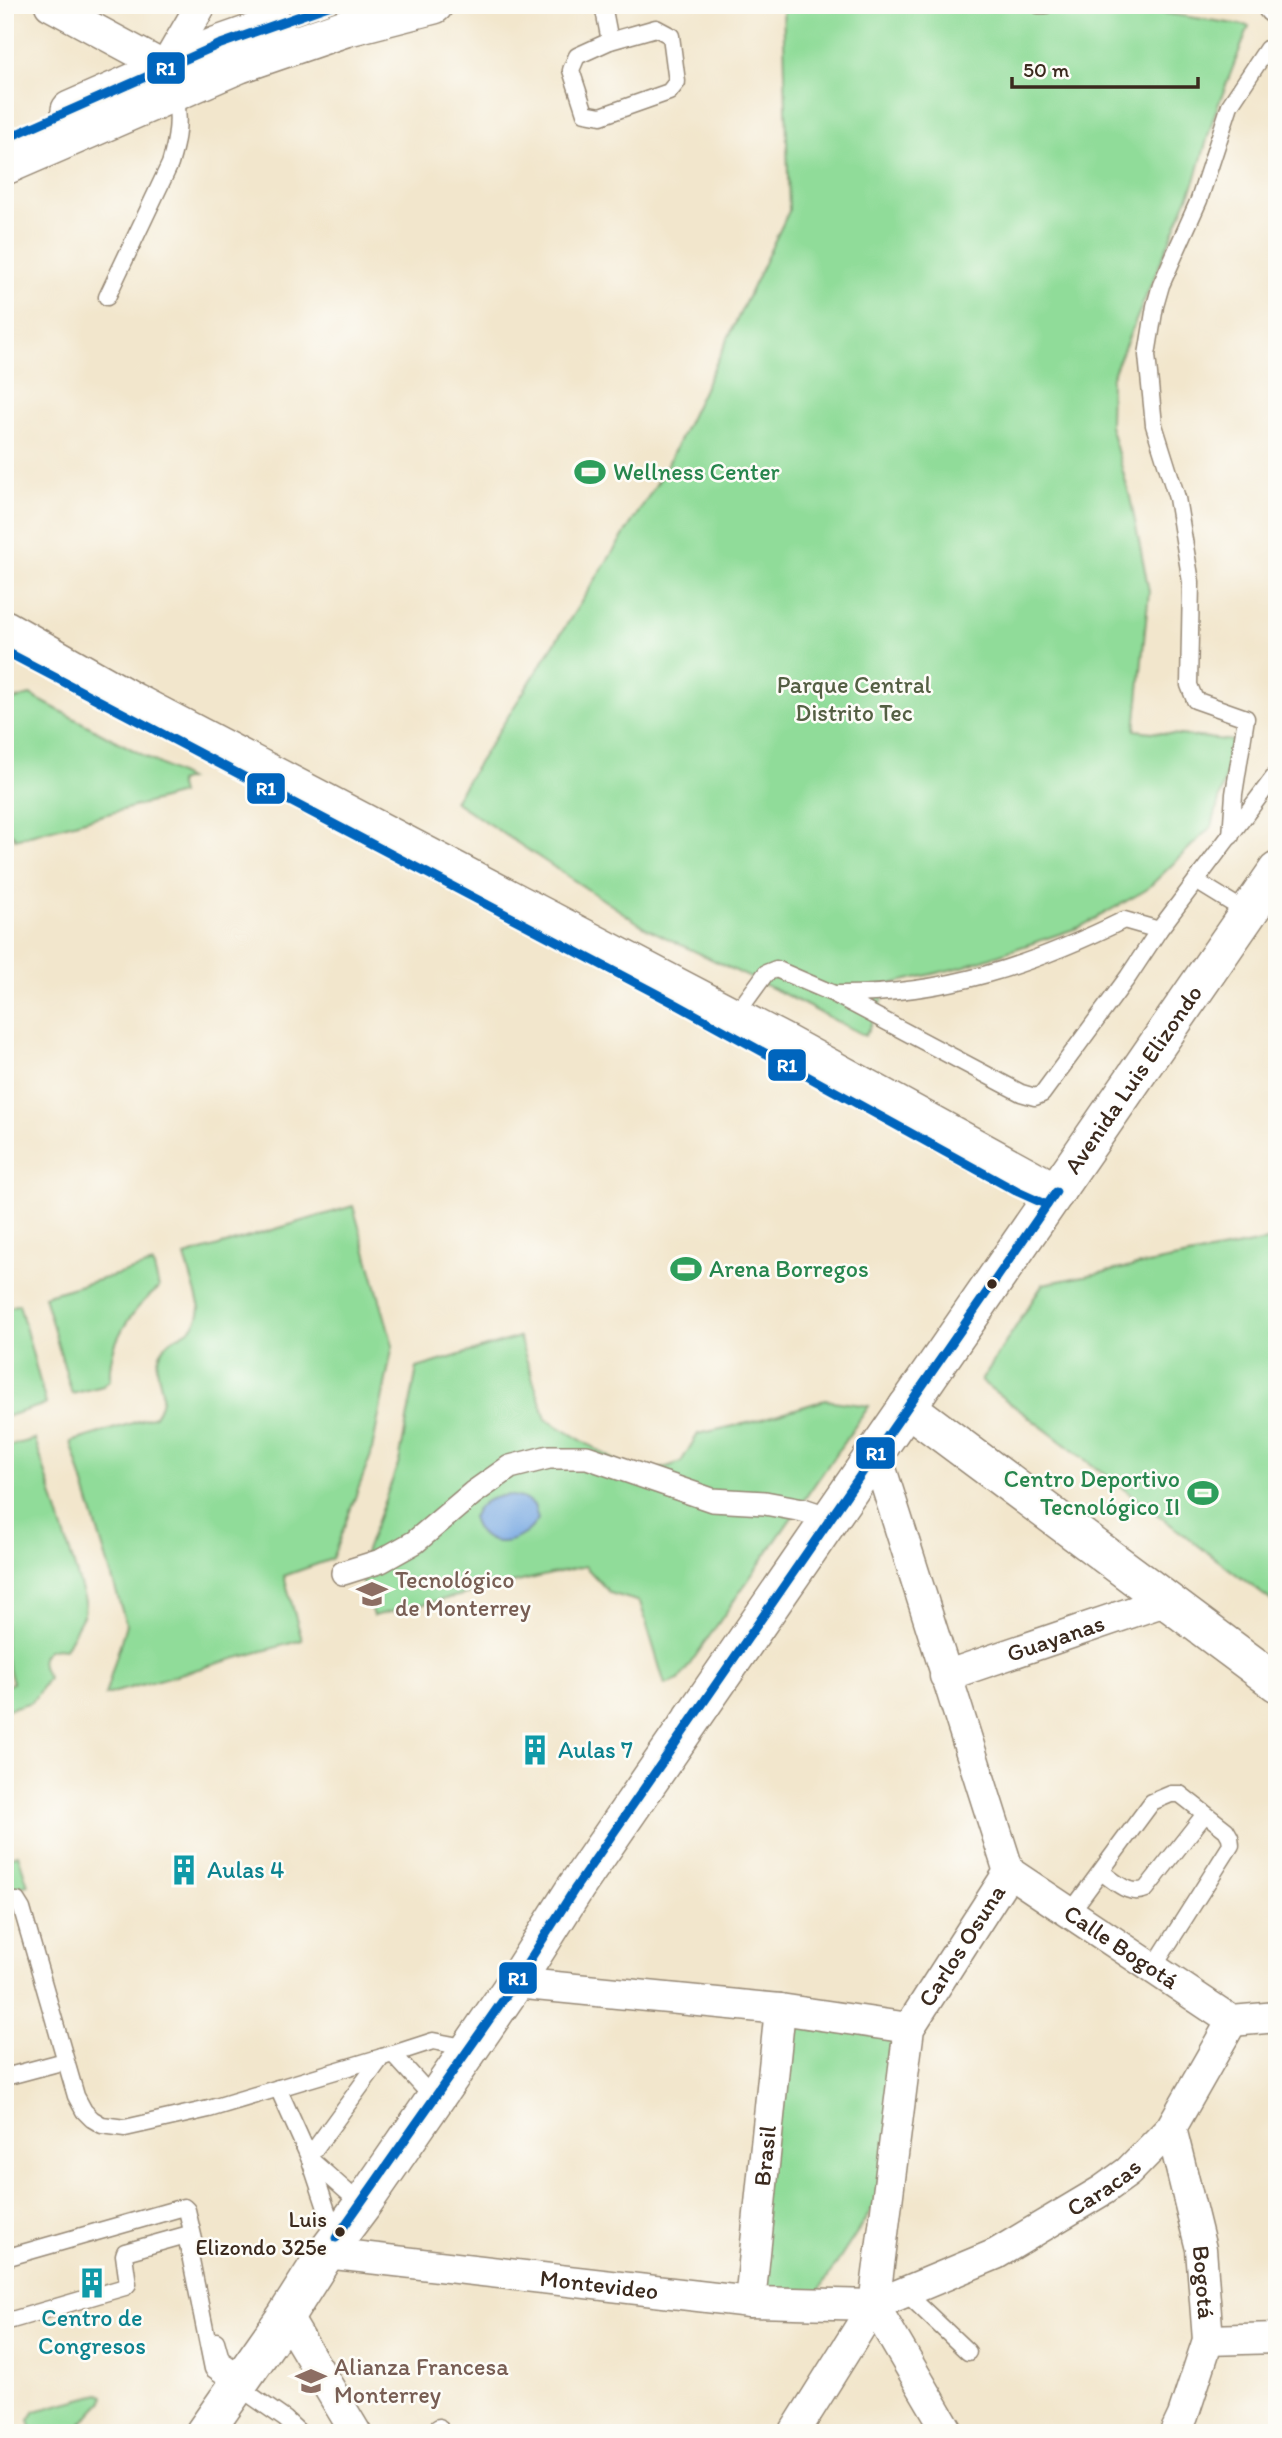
<svg xmlns="http://www.w3.org/2000/svg" width="1282" height="2438" font-family="Itim,sans-serif">
<style>
.green{fill:#90dc99;stroke:#66835c;stroke-width:2}
.water{fill:#77a8e2;stroke:#596980;stroke-width:2}
.lines{fill:none;stroke-linecap:round;stroke-linejoin:round}
.service-casing{stroke:#968875;stroke-width:19}
.pedestrian-casing{stroke:#968875;stroke-width:26}
.minor-casing{stroke:#968875;stroke-width:33}
.tertiary-casing{stroke:#968875;stroke-width:40}
.service{stroke:#fff;stroke-width:16}
.pedestrian{stroke:#fff;stroke-width:23}
.minor{stroke:#fff;stroke-width:30}
.tertiary{stroke:#fff;stroke-width:37}
.bus-1-casing{stroke:#fdfcf7;stroke-width:14}
.bus-1{stroke:#0065bd;stroke-width:9}
.bus-dot{fill:#3b2a1e;stroke:#fdfcf7;stroke-width:2.5}
.labels{text-anchor:middle;stroke-width:5;stroke-linejoin:round;paint-order:stroke}
.bus-label{font-size:22px;fill:#3b2a1e;stroke:#fdfcf7;text-anchor:end}
.leisure-label{font-size:24px;fill:#27864d;stroke:#fdfcf7;text-anchor:start}
.park-label{font-size:24px;fill:#545f43;stroke:#fdfcf7}
.street-label{font-size:24px;fill:#3b2a1e;stroke:#fdfcf7}
.education-label{font-size:24px;fill:#785e54;stroke:#fdfcf7;text-anchor:start}
.culture-label{font-size:24px;fill:#0d838f;stroke:#fdfcf7;text-anchor:start}
.line-badge{stroke:#fdfcf7;stroke-width:2.5}
.badge-label{font-size:19px;text-anchor:middle;font-weight:bold;fill:#fff}
</style>
<rect width="100%" height="100%" fill="#fdfcf7"/>
<filter id="ink" filterUnits="userSpaceOnUse"><feTurbulence type="fractalNoise" baseFrequency=".0143" numOctaves="2"/><feDisplacementMap in="SourceGraphic" scale="14" xChannelSelector="R" yChannelSelector="G"/><feConvolveMatrix kernelMatrix="1 2 1 2 8 2 1 2 1" color-interpolation-filters="sRGB"/></filter>
<filter id="wash" filterUnits="userSpaceOnUse"><feTurbulence type="fractalNoise" baseFrequency=".00686" numOctaves="4" result="noise"/><feDisplacementMap in="SourceGraphic" scale="28" xChannelSelector="R" yChannelSelector="G"/><feGaussianBlur stdDeviation="1.57" result="paint"/><feColorMatrix in="noise" values="0 0 0 0 0 0 0 0 0 0 0 0 0 0 0 0 0 1.4 0 .05"/><feComposite in="paint" operator="in"/></filter>
<g filter="url(#wash)">
<rect width="100%" height="100%" fill="#f2e6cc"/>
<g class="green">
<path d="M783 5H1091L1123 7 1249 26 1214 116 1195 181 1111 379 1110 425 1130 497 1149 591 1135 730 1235 741 1212 826 1146 890 1080 927 962 967 890 984 865 1036 788 996 646 928 454 801 664 472 789 211Z"/>
<path d="M30 695 188 779 178 782 181 794 15 839 13 834 5 836V702Z"/>
<path d="M353 1206 393 1345 371 1455 332 1559 284 1576 302 1640 105 1695 126 1624 71 1442 155 1416C174 1388 148 1377 161 1352 173 1330 197 1338 200 1308L185 1256Z"/>
<path d="M1277 1239V1605L981 1381 1043 1284Z"/>
<path d="M153 1264 159 1288C131 1310 108 1342 110 1380L103 1386 72 1394 44 1296Z"/>
<path d="M19 1304 46 1404 5 1417V1309Z"/>
<path d="M519 1337 546 1419 641 1476 681 1462 698 1434 752 1422 825 1400 869 1406 679 1680 665 1685 640 1602 610 1593 585 1566 373 1616 359 1569 399 1462 417 1368Z"/>
<path d="M35 1439 85 1601 84 1614 65 1649C42 1645 35 1660 48 1678L32 1702 5 1710V1686L13 1683 5 1656V1447Z"/>
<path d="M18 1854 28 1885 5 1891V1858Z"/>
<path d="M780 2009 909 2028 891 2180 811 2303 750 2302Z"/>
<path d="M99 2394 104 2396 103 2401 73 2433H33L29 2420 35 2411Z"/>
</g>
<path class="water" d="M507 1495 522 1498 534 1505 538 1519C522 1546 481 1554 472 1517 481 1501 489 1498 507 1495Z"/>
</g>
<g filter="url(#ink)">
<g class="lines">
<g class="service-casing">
<g id="service">
<path d="M603 5 610 41"/>
<path d="M1038 5H1046"/>
<path d="M656 28 671 36 677 82 669 92 601 116 585 113 571 70 577 56 610 41Z"/>
<path d="M107 297 170 164C178 138 180 117 175 91"/>
<path d="M1231 836 1234 794 1246 718 1195 700 1189 685 1191 582 1177 498 1154 425 1147 355 1155 306 1161 285 1199 200 1230 105 1267 49 1277 51"/>
<path d="M1196 881 1248 913"/>
<path d="M837 994C943 995 1030 966 1124 920L1159 930"/>
<path d="M734 1017 766 973 776 969 834 994 1021 1093 1035 1097 1042 1094 1128 977 1159 930 1277 773"/>
<path d="M1101 1872C1115 1881 1129 1897 1146 1889L1205 1814"/>
<path d="M5 1901H17L22 1909 76 2096 84 2111 92 2119 102 2125 125 2128 209 2109 382 2057"/>
<path d="M1070 1913 1152 1802 1171 1794H1180L1226 1830 1230 1837 1231 1845 1153 1968"/>
<path d="M393 2054 433 2041 469 2048"/>
<path d="M5 2077 65 2061"/>
<path d="M278 2088 309 2157 382 2057 393 2054 434 2099"/>
<path d="M309 2157 336 2238"/>
<path d="M311 2160 362 2205"/>
<path d="M5 2258 184 2207 187 2210 195 2244"/>
<path d="M906 2293 968 2352"/>
<path d="M5 2322 125 2287 128 2284 124 2255 125 2252 186 2235 213 2369 285 2419 300 2433"/>
<path d="M216 2341 221 2359 244 2375"/>
<path d="M431 2433 439 2427"/>
</g>
</g>
<g class="pedestrian-casing">
<path id="pedestrian" d="M343 1573 381 1561 415 1542 473 1493 510 1467 549 1457H587L712 1500 765 1503 803 1510 830 1519"/>
</g>
<g class="minor-casing">
<g id="minor">
<path d="M50 5 165 67"/>
<path d="M165 67 201 5"/>
<path d="M876 1453 1009 1872"/>
<path id="s1" d="M945 1676 1165 1601"/>
<path id="s2" d="M1009 1872 1232 2021"/>
<path d="M515 1983 780 2009 909 2028"/>
<path d="M1232 2021 1277 2017"/>
<path id="s3" d="M1171 2128 1201 2249 1208 2340 1183 2416 1175 2433"/>
<path id="s4" d="M326 2253 750 2302 874 2305 996 2254 1103 2190 1128 2172 1171 2128 1232 2021"/>
<path id="s5" d="M750 2302 780 2009"/>
<path d="M874 2305 949 2433"/>
<path d="M286 2316 356 2433"/>
<path d="M1208 2340 1277 2338"/>
<path id="s6" d="M794 2433 874 2305 909 2028 1009 1872"/>
</g>
</g>
<g class="tertiary-casing">
<g id="tertiary">
<path d="M1276 5H1277"/>
<path d="M70 110 218 45 275 25"/>
<path d="M5 166 240 64 345 28 434 5"/>
<path d="M5 629 134 702 786 1044 1056 1192"/>
<path d="M907 1407 1277 1683"/>
<path id="s7" d="M204 2433 286 2316 326 2253 362 2205 515 1983 576 1887 1277 871"/>
</g>
</g>
<use href="#service" class="service"/>
<use href="#pedestrian" class="pedestrian"/>
<use href="#minor" class="minor"/>
<use href="#tertiary" class="tertiary"/>
<g class="bus-1-casing">
<g id="bus-1">
<path d="M5 139 218 45 331 5"/>
<path d="M5 651 674 1003 1016 1191 1047 1205"/>
<path d="M336 2238 515 1983 576 1887 1056 1192"/>
</g>
</g>
<use href="#bus-1" class="bus-1"/>
</g>
</g>
<defs>
<g id="stadium-bare" transform="scale(2.415)"><path d="M0-5a6.5 5 0 1 0 0 10a6.5 5 0 1 0 0-10ZM-3.5-1.8h7v3.6h-7Z" fill="#2e9e5b" stroke="#fdfcf7" stroke-width="2.5" paint-order="stroke"/></g>
<g id="university-bare" transform="scale(2.415)"><path d="M0-5L7-2L0 1L-7-2ZM-4 1L0 2.5L4 1V4Q0 6-4 4Z" fill="#8d6e63" stroke="#fdfcf7" stroke-width="2.5" paint-order="stroke"/></g>
<g id="building-bare" transform="scale(2.415)"><path d="M-4-6H4V6H1V3H-1V6H-4ZM-2.5-4.3h1.7v1.8h-1.7ZM.8-4.3h1.7v1.8H.8ZM-2.5-1h1.7V.8h-1.7ZM.8-1h1.7V.8H.8Z" fill="#0f9aa8" stroke="#fdfcf7" stroke-width="2.5" paint-order="stroke"/></g>
<g id="school-bare" transform="scale(2.415)"><path d="M0-5L7-2L0 1L-7-2ZM-4 1L0 2.5L4 1V4Q0 6-4 4Z" fill="#8d6e63" stroke="#fdfcf7" stroke-width="2.5" paint-order="stroke"/></g>
</defs>
<g fill-rule="evenodd">
<use href="#stadium-bare" x="590" y="472"/>
<use href="#stadium-bare" x="686" y="1269"/>
<use href="#stadium-bare" x="1203" y="1493"/>
<use href="#university-bare" x="372" y="1594"/>
<use href="#building-bare" x="535" y="1750"/>
<use href="#building-bare" x="184" y="1870"/>
<use href="#building-bare" x="92" y="2283"/>
<use href="#school-bare" x="311" y="2381"/>
</g>
<g class="bus-dot">
<circle cx="992" cy="1284" r="6"/>
<circle cx="340" cy="2232" r="6"/>
</g>
<g class="labels">
<g class="bus-label">
<text x="327" y="2227">Luis<tspan x="327" dy="28">Elizondo 325e</tspan></text>
</g>
<g class="leisure-label">
<text x="613" y="480">Wellness Center</text>
<text x="709" y="1277">Arena Borregos</text>
<text x="1180" y="1487" text-anchor="end">Centro Deportivo<tspan x="1180" dy="28">Tecnológico II</tspan></text>
</g>
<g class="park-label">
<text x="854" y="693">Parque Central<tspan x="854" dy="28">Distrito Tec</tspan></text>
</g>
<g class="street-label">
<text dy="8" stroke="none"><textPath href="#s7" startOffset="1642">Avenida Luis Elizondo</textPath></text>
<text dy="8" stroke="none"><textPath href="#s1" startOffset="117">Guayanas</textPath></text>
<text dy="8" stroke="none"><textPath href="#s6" startOffset="528">Carlos Osuna</textPath></text>
<text dy="8" stroke="none"><textPath href="#s2" startOffset="135">Calle Bogotá</textPath></text>
<text dy="8" stroke="none"><textPath href="#s5" startOffset="147">Brasil</textPath></text>
<text dy="8" stroke="none"><textPath href="#s4" startOffset="810">Caracas</textPath></text>
<text dy="8" stroke="none"><textPath href="#s3" startOffset="158">Bogotá</textPath></text>
<text dy="8" stroke="none"><textPath href="#s4" startOffset="275">Montevideo</textPath></text>
</g>
<g class="education-label">
<text x="395" y="1588">Tecnológico<tspan x="395" dy="28">de Monterrey</tspan></text>
<text x="334" y="2375">Alianza Francesa<tspan x="334" dy="28">Monterrey</tspan></text>
</g>
<g class="culture-label">
<text x="558" y="1758">Aulas 7</text>
<text x="207" y="1878">Aulas 4</text>
<text x="92" y="2326" text-anchor="middle">Centro de<tspan x="92" dy="28">Congresos</tspan></text>
</g>
</g>
<g class="line-badge">
<rect x="146" y="51" width="40" height="34" rx="7" fill="#0065bd"/>
<rect x="246" y="772" width="40" height="33" rx="7" fill="#0065bd"/>
<rect x="767" y="1048" width="40" height="34" rx="7" fill="#0065bd"/>
<rect x="855" y="1436" width="41" height="34" rx="7" fill="#0065bd"/>
<rect x="498" y="1961" width="40" height="34" rx="7" fill="#0065bd"/>
</g>
<g class="badge-label">
<text x="166" y="75">R1</text>
<text x="266" y="795">R1</text>
<text x="787" y="1072">R1</text>
<text x="876" y="1460">R1</text>
<text x="518" y="1985">R1</text>
</g>
<rect width="1282" height="2438" fill="none" stroke="#fdfcf7" stroke-width="28"/>
<path d="M1012 77v10h186v-10" fill="none" stroke="#3b2a1e" stroke-width="3.5"/>
<text x="1023" y="77" font-size="21" fill="#3b2a1e" stroke="#fdfcf7" stroke-width="5" paint-order="stroke">50 m</text>
</svg>
